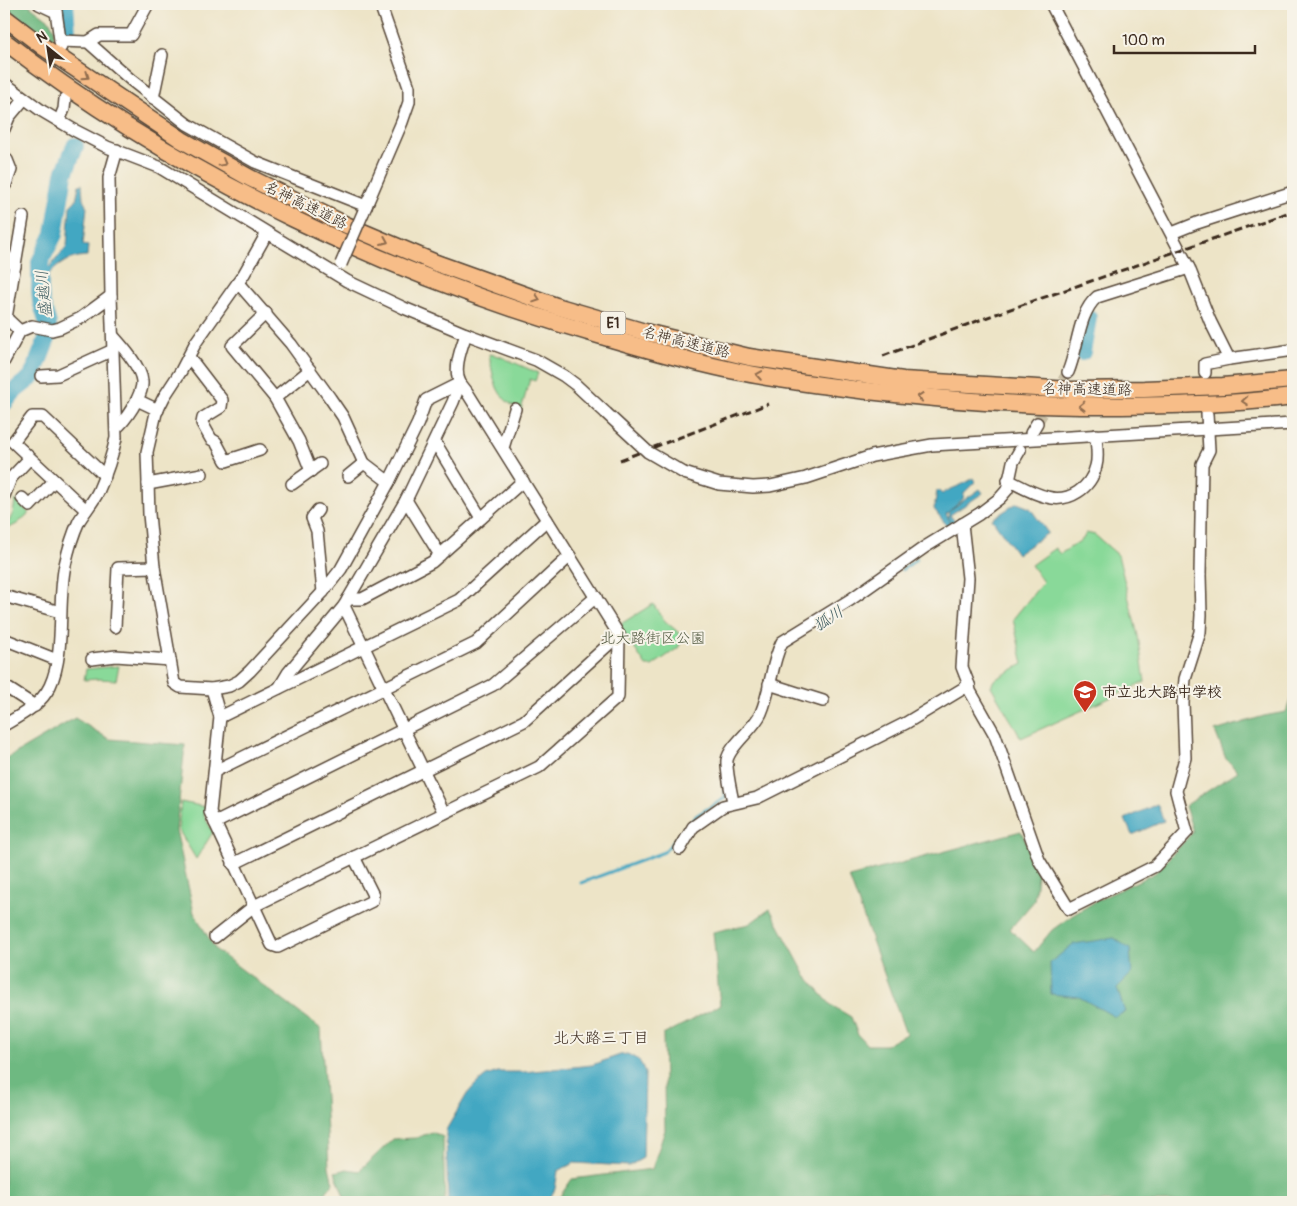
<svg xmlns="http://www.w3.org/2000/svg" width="1297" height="1206" font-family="Pangolin,'Klee One',sans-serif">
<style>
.green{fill:#89d999;stroke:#62825c}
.forest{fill:#6eb981;stroke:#547250}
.water{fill:#42a7c2;stroke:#3e6870}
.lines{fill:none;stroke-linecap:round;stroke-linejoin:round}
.stream{stroke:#42a7c2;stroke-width:3}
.river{stroke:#42a7c2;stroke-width:18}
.minor-tunnel{stroke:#c9bfa5;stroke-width:11;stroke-dasharray:11 5.5;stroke-linecap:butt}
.minor-casing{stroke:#564637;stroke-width:14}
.highway-casing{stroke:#564637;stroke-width:19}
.minor{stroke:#fff;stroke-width:11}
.highway{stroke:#f7bd88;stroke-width:16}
.rail{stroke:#3b2a1e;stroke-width:3;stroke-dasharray:8 4;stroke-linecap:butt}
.minor-bridge-casing{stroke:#564637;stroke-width:14;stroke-linecap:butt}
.minor-bridge{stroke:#fff;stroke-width:11}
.oneway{stroke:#906c4e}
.labels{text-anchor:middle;stroke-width:4;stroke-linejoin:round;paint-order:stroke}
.shield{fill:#f7f3e8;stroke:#73665b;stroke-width:1}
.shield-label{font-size:14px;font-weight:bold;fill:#3b2a1e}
.street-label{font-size:15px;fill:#3b2a1e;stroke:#f7f3e8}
.park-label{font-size:15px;fill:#4e563d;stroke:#f7f3e8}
.poi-label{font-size:15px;font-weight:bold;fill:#3b2a1e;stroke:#f7f3e8;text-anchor:start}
.water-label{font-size:16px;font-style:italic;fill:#3e5c60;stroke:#f7f3e8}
.neighbourhood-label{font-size:16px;fill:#3b2a1e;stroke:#f7f3e8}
</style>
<rect width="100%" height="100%" fill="#f7f3e8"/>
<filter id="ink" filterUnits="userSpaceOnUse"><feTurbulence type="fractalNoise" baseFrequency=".02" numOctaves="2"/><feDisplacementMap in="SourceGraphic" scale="10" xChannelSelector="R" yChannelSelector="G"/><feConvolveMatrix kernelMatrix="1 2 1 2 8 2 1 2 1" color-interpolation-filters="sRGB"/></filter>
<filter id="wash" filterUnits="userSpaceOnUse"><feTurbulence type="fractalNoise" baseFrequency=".0096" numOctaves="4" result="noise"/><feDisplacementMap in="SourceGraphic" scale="20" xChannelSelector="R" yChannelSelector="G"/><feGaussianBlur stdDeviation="1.12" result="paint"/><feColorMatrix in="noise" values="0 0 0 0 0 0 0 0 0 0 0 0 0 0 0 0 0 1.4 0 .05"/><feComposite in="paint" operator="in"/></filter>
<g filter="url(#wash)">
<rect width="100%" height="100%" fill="#ede4c7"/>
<g class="green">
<path d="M489 354 499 356 538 373 535 381 530 379 521 410C494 398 494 379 489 354Z"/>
<path d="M16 500 29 513 17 524 9 528 7 525 13 513 15 501Z"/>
<path d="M1086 533 1095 535 1118 555 1138 636 1145 682 1021 738 991 686 994 680 1023 664 1013 619 1043 582 1031 565 1055 548 1060 554 1083 539Z"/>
<path d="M653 604 665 621 684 637 678 648 652 666H646L619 625Z"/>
<path d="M119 666 116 680 99 679 84 680 86 669Z"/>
<path d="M181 802 205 807 204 816 213 832 196 859 178 829Z"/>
</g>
<g class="forest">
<path d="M4 4H28L49 20 54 29V42L10 11 4 6Z"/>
<path d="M1293 692V1202H556L572 1179 652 1169 665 1130 663 1035 720 1005 713 932 749 924 770 909 806 976 831 1005 851 1017 858 1035 867 1045H886L906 1034 849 877 1021 831 1038 868 1034 901 1010 929 1034 952 1052 930 1073 915 1098 900 1155 873 1193 832 1185 806 1238 771 1226 759 1215 731 1264 716 1286 712Z"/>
<path d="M75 718 109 739 185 745 176 830 194 913 216 950 321 1029 329 1167 333 1183 319 1202H4V760Z"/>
<path d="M432 1132 443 1137 445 1202H346L335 1172 347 1169 359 1171 393 1139 416 1138Z"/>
</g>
<g class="water">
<path d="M82 184 83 199 87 207 83 245 88 246 87 256C66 257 54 267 42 284V276L67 246 70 206 76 200 79 185Z"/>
<path d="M973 478 975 482 964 493 963 499 946 514 952 525 948 527 934 509 937 491 938 490 942 494C952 487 963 486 973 478Z"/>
<path d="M980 489 983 493 950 515 955 522 953 524 948 518 949 511Z"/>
<path d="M1017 503 1030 508 1048 533 1017 554 992 519Z"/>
<path d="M1157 804 1164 821 1132 835 1125 819Z"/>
<path d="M1114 938 1130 949 1132 973 1117 988 1125 1012 1115 1017 1079 997 1051 994 1050 963 1073 944Z"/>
<path d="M627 1054C639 1058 641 1062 645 1073L643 1158 629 1166 574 1163 558 1171 555 1189 548 1202H448L446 1130 467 1094 476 1084 486 1076 498 1072H524L592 1065 620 1055Z"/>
</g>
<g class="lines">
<g class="stream">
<path d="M902 570 917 559"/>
<path d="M581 883 664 852 697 815 725 798V789"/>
</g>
<g class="river">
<path d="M65 4 67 33"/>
<path d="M1082 352 1088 318"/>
<path d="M4 403 14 391 32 377 48 336V324L41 301 40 289V262L54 234 64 174 75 146"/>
</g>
</g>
</g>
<g filter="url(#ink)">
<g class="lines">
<path class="minor-tunnel" d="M1037 423 1068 372"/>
<g class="minor-casing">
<g id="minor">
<path d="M39 4 56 12"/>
<path d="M55 4 61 47"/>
<path d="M1051 4 1189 268 1210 321 1229 359 1293 350"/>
<path d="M60 41 88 42 131 80 187 124 255 162 366 206"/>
<path d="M88 42 99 35H131L148 4"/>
<path d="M4 83 42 111 74 130 107 147 159 167 347 281 404 308 466 334 536 360 564 376 576 385 606 413"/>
<path d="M153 98 162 55"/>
<path d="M59 121 64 109 65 99"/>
<path d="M4 129 9 117 24 99"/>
<path d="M4 158 7 160 11 170 6 184"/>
<path d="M363 213 402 122 409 102V87L380 4"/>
<path d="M1172 233 1197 223 1293 192"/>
<path d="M4 252 8 259 15 266"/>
<path d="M238 283 291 344 330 398 343 417 364 463 389 482"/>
<path d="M266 313 232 346 275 398 299 441 311 471"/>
<path d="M4 316 20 331 32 326 52 330 60 328 81 318 111 296"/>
<path d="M6 318 23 217"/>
<path d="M113 336C122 346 141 367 142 381 143 390 137 400 133 407 128 415 124 422 116 428"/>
<path d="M189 357 222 400 221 407 203 418 202 423 211 439 216 442 226 461 260 450"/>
<path d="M4 361 20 331"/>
<path d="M1068 372C1078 349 1078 313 1097 297L1189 268"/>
<path d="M1205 373V364L1229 359"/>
<path d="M41 376 58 375 113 350"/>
<path d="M275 398 310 370"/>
<path d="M137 400 158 410"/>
<path d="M1031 433 1037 423"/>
<path d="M435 442 481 518"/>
<path d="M503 448 515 409"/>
<path d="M684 473 719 484 753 487 770 486 806 478 872 456 932 445 1293 424"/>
<path d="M348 476 364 463"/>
<path d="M1008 480C1020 486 1033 494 1047 497 1069 503 1091 488 1096 466 1099 456 1096 445 1096 435"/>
<path d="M148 484 202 474"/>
<path d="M292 484 320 464"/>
<path d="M4 496 11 478 30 458"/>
<path d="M22 498 30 506 54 481"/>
<path d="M406 500 440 555"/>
<path d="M86 510 13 442 32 417H43L105 476"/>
<path d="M318 510 312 518 317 531 323 592"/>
<path d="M4 596 60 612"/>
<path d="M348 599H362L432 562 523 481"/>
<path d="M344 606 444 813"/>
<path d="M115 627 118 568 154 567"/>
<path d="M4 639 57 660"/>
<path d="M92 659 116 656 170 660"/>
<path d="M769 684 823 701"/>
<path d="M969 685 970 691 995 735 1039 860 1069 909 1155 866 1187 832 1176 791 1185 758 1183 703 1185 679 1200 632 1201 615 1200 575 1202 464 1209 450 1207 414"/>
<path d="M4 686 35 706"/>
<path d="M279 688 288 673 344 606 406 500 453 402 460 383C453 369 461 349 466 334"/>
<path d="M212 689 220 717 210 812 272 945 278 947 372 901 373 895 354 857"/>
<path d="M220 717 459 600 547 520"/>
<path d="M4 725C21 715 41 705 50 686 66 652 57 602 65 565 68 551 73 534 79 521 85 511 93 502 98 492 106 474 112 457 116 438L111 296 109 178 117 150"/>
<path d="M215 771 476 643 570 556"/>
<path d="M733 802C731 791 726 771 727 760 730 745 754 729 761 713 771 690 771 664 782 642L850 600 925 547 979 514 1000 498 1007 490 1013 462 1020 450"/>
<path d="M215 823 493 685 596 597"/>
<path d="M680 849 693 827 723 806 757 798 906 723 969 685 962 667 968 578 962 524"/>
<path d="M233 864 524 721 619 635"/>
<path d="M215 937 254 906 539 767 618 697 619 635 467 392 460 383 426 400 418 423 389 482 341 569 323 592 250 671 239 681 229 686 212 689 180 687 174 683 154 567 149 514 147 452 156 413 164 397 181 371 196 342 244 274 267 233"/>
</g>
</g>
<g class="highway-casing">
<g id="highway">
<path d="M4 17 42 46 182 140 250 178 344 224 436 263 556 306 645 332 749 357 903 380 1071 390 1144 389 1223 386 1293 380"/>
<path d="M4 41C184 179 394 278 612 339 656 352 700 364 745 373 785 381 827 386 868 391 952 401 1036 407 1122 406 1179 405 1236 404 1293 397"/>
</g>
</g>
<use href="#minor" class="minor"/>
<use href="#highway" class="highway"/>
<g class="rail">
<path d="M883 356 996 314 1293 211"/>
<path d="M620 460 768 404"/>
</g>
<g class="minor-bridge-casing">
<g id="minor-bridge">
<path d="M341 264 363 213"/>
<path d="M606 413 648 452 684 473"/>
</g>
</g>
<use href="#minor-bridge" class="minor-bridge"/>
</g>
<defs><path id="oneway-chevron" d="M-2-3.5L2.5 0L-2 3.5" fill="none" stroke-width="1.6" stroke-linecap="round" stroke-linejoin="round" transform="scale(1.25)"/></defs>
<g class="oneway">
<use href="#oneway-chevron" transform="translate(86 76) rotate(34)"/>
<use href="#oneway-chevron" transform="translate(223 163) rotate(29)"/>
<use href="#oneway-chevron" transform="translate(385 241) rotate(23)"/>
<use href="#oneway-chevron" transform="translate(537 299) rotate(19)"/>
<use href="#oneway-chevron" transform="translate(759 375) rotate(-171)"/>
<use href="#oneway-chevron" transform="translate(920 397) rotate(-175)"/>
<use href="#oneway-chevron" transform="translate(1245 401) rotate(176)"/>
<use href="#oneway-chevron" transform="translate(1082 406) rotate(179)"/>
</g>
</g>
<defs>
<g id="school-pin" transform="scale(1.25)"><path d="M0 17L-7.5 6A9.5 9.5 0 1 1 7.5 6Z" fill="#c8321e" stroke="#f7f3e8"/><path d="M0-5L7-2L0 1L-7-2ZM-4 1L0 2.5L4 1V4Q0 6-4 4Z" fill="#fff"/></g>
</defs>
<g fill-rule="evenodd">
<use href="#school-pin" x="1085" y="692"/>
</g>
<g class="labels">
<rect class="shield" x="600.5" y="311.5" width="25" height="23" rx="4"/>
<g class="shield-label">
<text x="613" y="328">E1</text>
</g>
<g class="street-label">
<text transform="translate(306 205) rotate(26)" y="5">名神高速道路</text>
<text transform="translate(686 342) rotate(14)" y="5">名神高速道路</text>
<text transform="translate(1087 389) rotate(1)" y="5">名神高速道路</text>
</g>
<g class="park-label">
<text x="653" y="643">北大路街区公園</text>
</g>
<g class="poi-label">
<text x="1102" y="697">市立北大路中学校</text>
</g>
<g class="water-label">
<text transform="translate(43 294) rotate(-96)" y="6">盛越川</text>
<text transform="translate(828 618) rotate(-33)" y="6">狐川</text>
</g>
<g class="neighbourhood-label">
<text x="601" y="1043">北大路三丁目</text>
</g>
</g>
<rect width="1297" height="1206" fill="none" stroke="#f7f3e8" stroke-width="20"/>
<g transform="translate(48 48) rotate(330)" stroke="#f7f3e8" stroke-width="4" paint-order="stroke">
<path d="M0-4L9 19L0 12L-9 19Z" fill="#3b2a1e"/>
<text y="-8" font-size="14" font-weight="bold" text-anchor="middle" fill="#3b2a1e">N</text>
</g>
<path d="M1114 45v8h141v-8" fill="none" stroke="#3b2a1e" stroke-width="2.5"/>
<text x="1122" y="45" font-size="15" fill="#3b2a1e" stroke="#f7f3e8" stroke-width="4" paint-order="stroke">100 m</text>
</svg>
